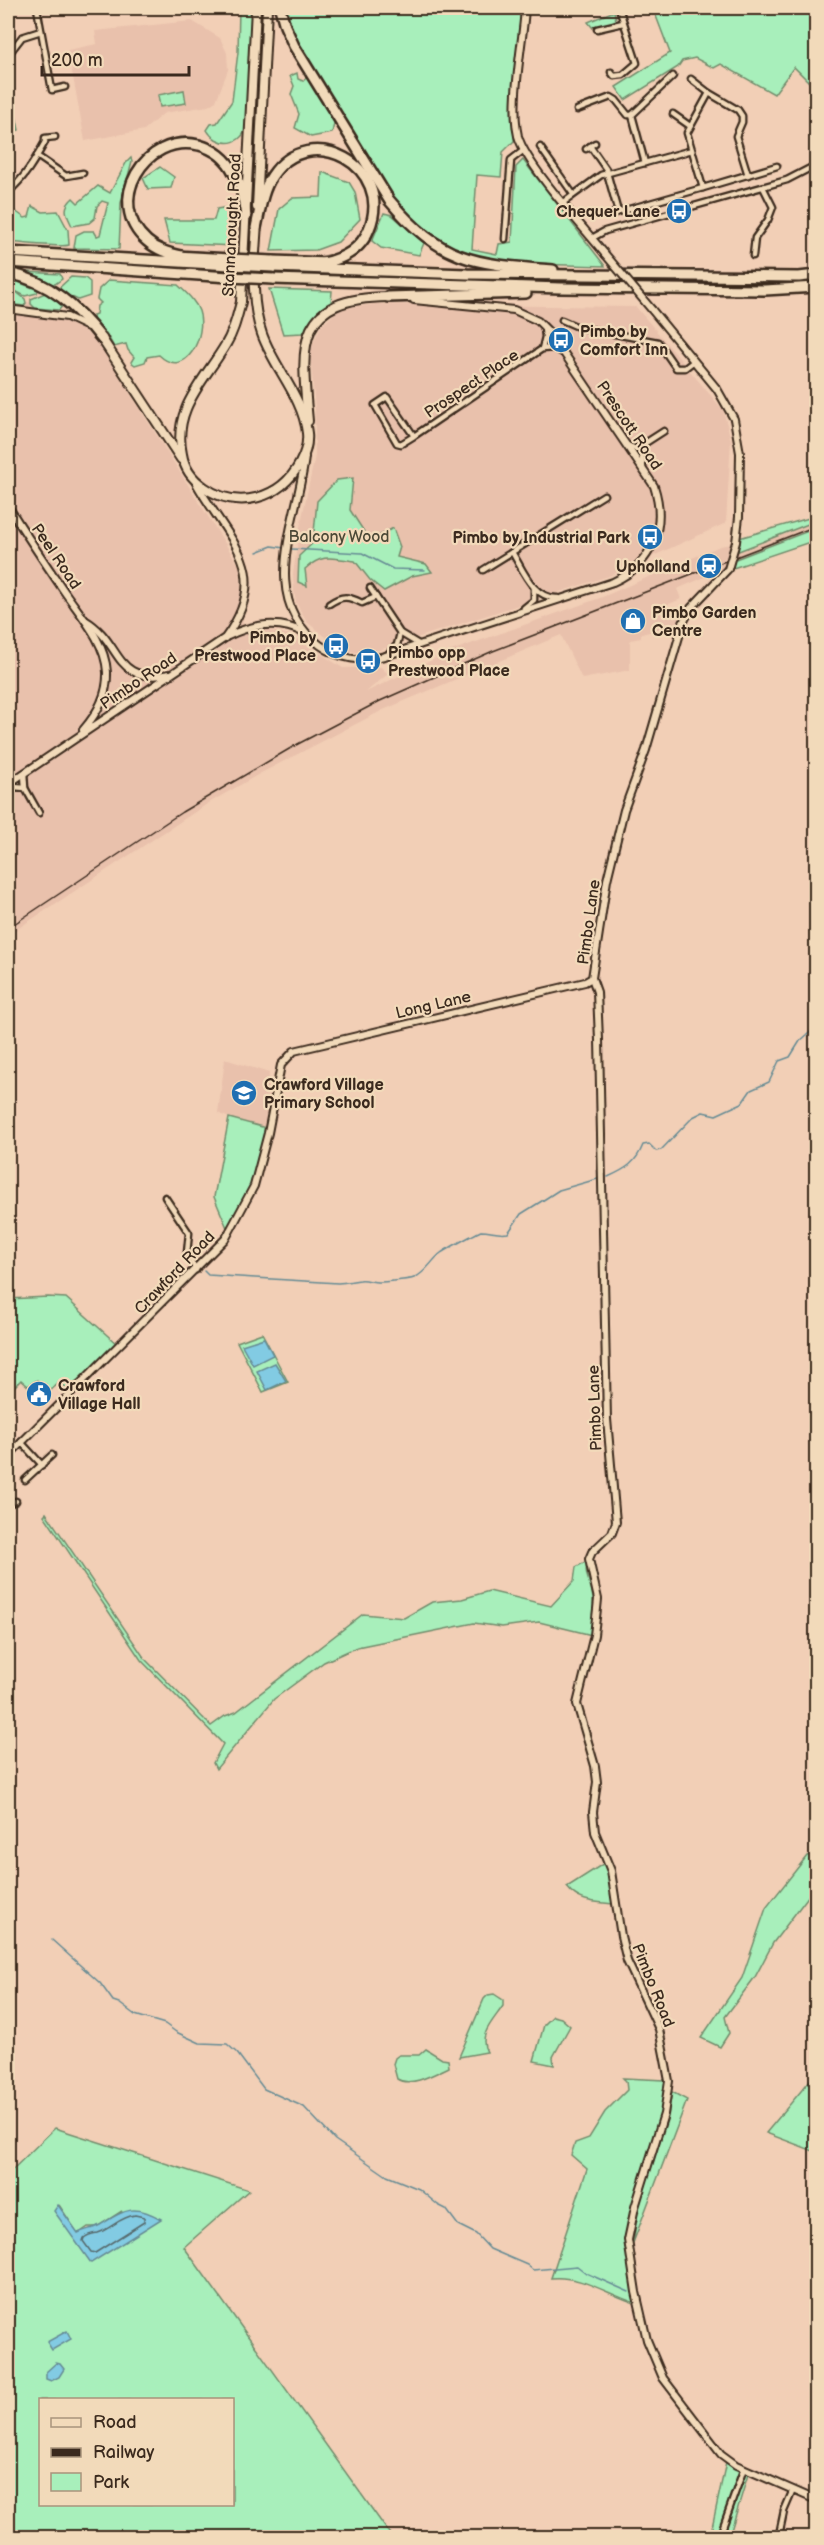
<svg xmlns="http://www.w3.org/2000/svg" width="824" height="2545" font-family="'Balsamiq Sans',sans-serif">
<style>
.built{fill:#e9c1ac}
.green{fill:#a8efbb;stroke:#728c6c;stroke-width:1.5;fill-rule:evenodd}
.water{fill:#82cbe3;stroke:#668b94;stroke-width:1.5}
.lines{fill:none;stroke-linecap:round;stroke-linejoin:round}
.shore{stroke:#576a6d;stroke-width:1.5}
.stream{stroke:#668b94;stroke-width:1.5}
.minor-casing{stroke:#3b2a1e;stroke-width:9}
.tertiary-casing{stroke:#3b2a1e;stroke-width:10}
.primary-casing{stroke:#3b2a1e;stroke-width:12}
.motorway-casing{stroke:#3b2a1e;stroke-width:14}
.minor{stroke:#f2daba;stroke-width:4.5}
.tertiary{stroke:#f2daba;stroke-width:6}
.primary{stroke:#f2daba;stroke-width:8}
.motorway{stroke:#f2daba;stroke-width:9}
.rail{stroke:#3b2a1e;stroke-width:1.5}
.tertiary-bridge-casing{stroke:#3b2a1e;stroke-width:10;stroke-linecap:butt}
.motorway-bridge-casing{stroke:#3b2a1e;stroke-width:14;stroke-linecap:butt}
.tertiary-bridge{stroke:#f2daba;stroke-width:6}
.motorway-bridge{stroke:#f2daba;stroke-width:9}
.labels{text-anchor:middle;stroke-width:4.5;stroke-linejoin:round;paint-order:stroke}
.poi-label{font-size:16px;font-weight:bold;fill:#3b2a1e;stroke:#f2daba;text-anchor:start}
.street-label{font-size:16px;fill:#3b2a1e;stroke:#f2daba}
.park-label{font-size:16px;fill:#4b4836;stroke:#f2daba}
</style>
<rect width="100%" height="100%" fill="#f2cfb6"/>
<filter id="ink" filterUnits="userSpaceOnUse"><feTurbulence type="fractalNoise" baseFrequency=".0167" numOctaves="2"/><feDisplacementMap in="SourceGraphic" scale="12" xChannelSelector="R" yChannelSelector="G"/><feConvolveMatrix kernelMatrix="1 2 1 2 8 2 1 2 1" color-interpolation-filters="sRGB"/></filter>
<g filter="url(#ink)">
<g class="built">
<path d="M192 21 220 38 227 53 228 70 216 101 208 106 164 113 144 130 85 141 68 50 97 44 95 31Z"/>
<path d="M8 300 55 305 98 343 240 567 243 625 291 635 343 668 381 667 388 674 366 692 451 651 600 598 720 546 738 543 816 516V540L720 573 719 571 677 589 681 599 664 606 665 616 682 618 677 633 662 629 641 634V638L630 640V670L582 679 561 635 383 710 261 773 207 804 8 935Z"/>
<path d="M375 304 636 307 723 410 731 440 726 523 609 576 379 650 358 653 341 649 307 622 296 603 294 591 293 574 300 527 315 456V410L310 350 321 326 340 309Z"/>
<path d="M225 1059 269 1073 266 1128 229 1118 218 1113Z"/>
</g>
<g class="green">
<path d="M239 8H253L246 128C240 148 216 146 207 130L211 124 217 123 232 101 238 52Z"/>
<path d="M284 8H521L513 111 514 141 503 152 501 177 477 175 472 249 497 254 499 244 512 242 516 167 523 160 605 266 496 263 465 254 423 229 392 196 307 61 292 32Z"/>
<path d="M653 8H816V89L794 67 774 94 721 64 714 68 695 58 682 61 678 67 625 100 616 87 670 53Z"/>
<path d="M614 11 616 20 605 26 592 27 588 22Z"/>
<path d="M297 73 298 79 303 81 306 78 310 79V83L335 119 332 133 311 137 295 128 299 114 291 94 294 86 290 76Z"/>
<path d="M184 90 186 103 160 107 158 95Z"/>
<path d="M14 107 19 130 8 133V111Z"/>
<path d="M131 158 132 161 121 203 119 249 74 248 76 235 84 231H94L97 236 100 235 108 203 102 201 97 206 95 218 89 223 72 226C66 213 62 208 73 198L78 203 98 186 110 193 126 163Z"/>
<path d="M160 167 174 177 171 188 148 189 143 178Z"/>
<path d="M322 172 349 182 355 192 360 219 338 242 316 250 271 251 279 209 292 198 321 197Z"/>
<path d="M8 206 25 218 29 217 32 206 43 212 58 211 68 230 69 245C60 248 21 243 8 242Z"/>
<path d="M235 206 234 246 170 243 164 220H214L217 209Z"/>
<path d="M384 213 392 215 424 243 419 255 381 248 372 241Z"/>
<path d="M27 272 60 274 62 279 55 284 44 283 26 275Z"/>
<path d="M71 277 85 278 90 282V296L78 300 61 292 60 287Z"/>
<path d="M8 278 38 290 37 293 25 296 15 291 25 299 26 303 24 306 8 304Z"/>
<path d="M109 280 178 285C186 293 195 300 199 311 207 335 186 381 159 355L147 357 145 362 135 365 131 362 134 357 128 350 126 344 114 347 106 333 101 334 94 324 93 315 96 314 97 306 101 303 97 299 99 289Z"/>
<path d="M269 289 332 291 331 303 318 312 303 333 283 334Z"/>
<path d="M45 293 62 302 63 305 59 310 35 308 31 304V299Z"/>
<path d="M353 478 350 510 370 541 393 528 400 547 397 557 426 564 432 572 412 576 384 591 370 580 355 561C332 558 323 553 305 569L307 586 298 582 299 556 313 543 317 501 337 480Z"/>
<path d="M816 516V521L736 552 739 538Z"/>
<path d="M816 528V540L730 569 733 560Z"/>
<path d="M229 1118 266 1128 251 1186 228 1230 214 1197Z"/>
<path d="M48 1297 66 1298 118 1345 71 1392 60 1382 49 1392 37 1380 28 1386 21 1380 8 1393V1299Z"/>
<path d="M262 1333 288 1382 263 1392 237 1342Z"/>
<path d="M46 1513 145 1659 211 1726 225 1716 236 1712 363 1614 404 1618 432 1602 462 1599 489 1591 551 1606 574 1581 576 1567 587 1561C585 1572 587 1576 590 1585 595 1599 594 1621 592 1635L539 1622 502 1627 474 1623 357 1647 324 1662 274 1699 216 1769 213 1763 223 1744 141 1660 44 1515Z"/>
<path d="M816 1853V1886L773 1943 755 1977 725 2017 729 2033 720 2047 701 2038 742 1978 766 1908 807 1856Z"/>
<path d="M606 1862 614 1904C595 1902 579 1903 567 1887Z"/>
<path d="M494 1994 503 2000V2006C494 2020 477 2035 487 2052L459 2057 484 1999 488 1995Z"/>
<path d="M553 2016 561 2018 570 2026 553 2057 554 2065 534 2061 544 2025Z"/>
<path d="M426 2049 442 2059 448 2060 449 2067C436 2073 411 2088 397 2079L393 2064 395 2058 399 2055H419Z"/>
<path d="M816 2073V2152L766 2133Z"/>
<path d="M623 2078 665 2080 661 2111 625 2239 635 2303C607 2294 581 2275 551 2278L587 2169 571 2155 575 2143 589 2138 605 2112 627 2090 626 2081Z"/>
<path d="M672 2092 687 2100 633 2243 639 2205 668 2117Z"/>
<path d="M55 2128 249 2190 184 2247 392 2537H8V2172H10ZM59 2205 78 2234 88 2227H97L122 2211 91 2262ZM40 2400H232V2504H40Z"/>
<path d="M727 2457 750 2468 729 2537 703 2538 711 2532Z"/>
</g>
<g class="water">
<path d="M264 1338 273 1355 253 1365 242 1345Z"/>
<path d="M275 1363 286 1381 267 1390 257 1371Z"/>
<path d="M58 2205 78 2233C86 2229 93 2229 100 2225 125 2210 133 2203 161 2219L91 2263 54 2211Z"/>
<path d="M67 2331 71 2339 52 2350 47 2342Z"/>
<path d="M56 2363 60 2364 64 2369 59 2377 51 2381 46 2379V2372Z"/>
</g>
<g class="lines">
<path class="shore" d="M135 2215 144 2217V2222L95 2253 91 2252 83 2241 84 2238C89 2234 92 2234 98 2233 112 2228 120 2217 135 2215Z"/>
<g class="stream">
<path d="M292 549 362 553 393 569 425 570"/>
<path d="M257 552 272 546 284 548"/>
<path d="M608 1177C626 1169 636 1163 643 1145L649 1144 656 1151 661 1150 693 1117 703 1112 716 1115 742 1103 751 1090 769 1082 779 1061 790 1057 800 1041 816 1027"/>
<path d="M204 1271 208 1275 338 1283C346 1283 352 1281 360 1280 366 1279 372 1282 378 1282 384 1282 409 1280 414 1278 426 1273 431 1261 441 1253 445 1250 478 1232 481 1231 491 1231 498 1235 508 1233L521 1214 545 1199 559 1190 601 1178"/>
<path d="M52 1940 100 1983 113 2001 119 2003 135 2015 165 2024 176 2032 200 2043 227 2044 237 2053 264 2089 304 2107 335 2140 387 2176 419 2189 438 2205 446 2209 458 2225 476 2234 490 2249 527 2265 533 2270 577 2266 586 2273 629 2292"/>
</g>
<g class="minor-casing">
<g id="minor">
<path d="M37 8 52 90 65 87"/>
<path d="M120 8H126"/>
<path d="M597 29 623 23"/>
<path d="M8 55 22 37 41 31"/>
<path d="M611 72 614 76 623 75 637 63 619 8"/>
<path d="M691 79 709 93 687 133 703 188 777 166"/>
<path d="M709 93 738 110 742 116V122L736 136 748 175"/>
<path d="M577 110 611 97 616 100 628 115H632"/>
<path d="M673 114 690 126"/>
<path d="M590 146 606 169 618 212"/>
<path d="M540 147 573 194"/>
<path d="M586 149 595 143"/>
<path d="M37 156 66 176 83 173"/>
<path d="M645 163 632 115 673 76"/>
<path d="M8 192C24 179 35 160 45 142V138L55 137"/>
<path d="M564 202 601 175 692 150"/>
<path d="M608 215 703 188"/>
<path d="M592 238 605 231 787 180 816 165"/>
<path d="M505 239 511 160 524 150"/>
<path d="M753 256 755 238 768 220 773 207 763 187"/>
<path d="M562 320 578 327 658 342 676 368H685L694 361"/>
<path d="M542 349 545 337 544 328"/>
<path d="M414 436 387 397 375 405 397 443 401 444 414 436 542 349 554 348 563 353"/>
<path d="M627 445 636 449 664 431"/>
<path d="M641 447 643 468"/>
<path d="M512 552C523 570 533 599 558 598"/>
<path d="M483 570 604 495"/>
<path d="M370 588 400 633 420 645"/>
<path d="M329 604C342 595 348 596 362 603L376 597"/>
<path d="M524 608 534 600V588"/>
<path d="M389 653 397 645 400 633"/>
<path d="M24 773 25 788 39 813"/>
<path d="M8 789 14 787 25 788"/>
<path d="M165 1197 189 1233 187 1253 196 1270"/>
<path d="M21 1442 42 1465"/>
<path d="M25 1480 52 1455"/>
<path d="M8 1504 16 1501"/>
<path d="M719 2538 744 2468"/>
<path d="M785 2538 779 2535 784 2511 793 2490"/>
</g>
</g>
<g class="tertiary-casing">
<g id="tertiary">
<path d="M525 8C523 43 510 103 518 136 526 165 584 228 605 254"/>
<path d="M8 309 67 317 88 327"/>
<path d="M652 310 717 389 734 419 740 453 739 517 736 542"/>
<path d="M305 457C298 520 256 598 320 645 339 659 362 663 385 656L613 582C653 564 667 526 654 486L551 334 538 321 514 310 414 300"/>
<path d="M8 506C26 535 45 563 64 591 81 616 105 641 107 672 108 695 97 714 83 730"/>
<path d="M728 569 691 608 683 623 646 750 624 810 607 880 592 978 597 992 599 1040 607 1419 616 1522 612 1533 592 1552 589 1559 598 1599 597 1609 594 1635 577 1704 595 1766 597 1782 593 1812 595 1832 611 1871 621 1936 627 1961 659 2029 669 2081 664 2114 635 2207 628 2240 636 2292 647 2340 663 2378 721 2454 736 2465 816 2500"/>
<path d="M85 620C123 642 112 685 170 674"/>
<path d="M228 636C253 624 279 619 304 633"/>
<path d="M8 784 225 638C274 570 229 542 196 483"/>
<path d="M8 1456 226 1238 254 1186 268 1133 281 1065 294 1051 585 982 592 978"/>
</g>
</g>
<g class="primary-casing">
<g id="primary">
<path d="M256 8 241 302C237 317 234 331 226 344 205 380 172 409 182 454 184 467 192 479 204 487 237 511 281 499 300 463 305 454 308 443 307 433 303 397 274 368 262 334 249 298 255 260 257 222"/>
<path d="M257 207 267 8"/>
<path d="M102 339 181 459"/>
<path d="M308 421C301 345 294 298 388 297"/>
</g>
</g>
<g class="motorway-casing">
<g id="motorway">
<path d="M280 8 285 26 294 46 389 200C442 263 476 264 553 270"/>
<path d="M256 228C260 210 262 191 272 176 310 119 395 167 369 229 361 249 344 259 323 263"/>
<path d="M8 252 230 265"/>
<path d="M176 256 230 259"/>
<path d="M181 256C168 253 157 250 147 241 103 203 145 132 199 145 214 149 227 159 234 173 242 186 244 202 246 217"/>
<path d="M273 261 329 263"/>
<path d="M8 262 229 277"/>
<path d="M273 267 467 274 799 277 816 275"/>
<path d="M8 273C49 281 77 307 102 339"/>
<path d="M273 279 561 288 765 290 816 287"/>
<path d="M388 297 526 293"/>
</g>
</g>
<use href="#minor" class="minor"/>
<use href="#tertiary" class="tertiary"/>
<use href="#primary" class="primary"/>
<use href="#motorway" class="motorway"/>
<path class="rail" d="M8 928 182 812 296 745 380 701 493 651 816 526"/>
<g class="tertiary-bridge-casing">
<g id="tertiary-bridge">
<path d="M605 254 652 310"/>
<path d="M728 569 736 542"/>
</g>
</g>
<g class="motorway-bridge-casing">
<g id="motorway-bridge">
<path d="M230 259 273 261"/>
<path d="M230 265 273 267"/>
<path d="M229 277 273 279"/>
</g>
</g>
<use href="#tertiary-bridge" class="tertiary-bridge"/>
<use href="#motorway-bridge" class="motorway-bridge"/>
</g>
</g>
<defs>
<g id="bus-disc" transform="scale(1.35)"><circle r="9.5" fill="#1f6fb2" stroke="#f2daba"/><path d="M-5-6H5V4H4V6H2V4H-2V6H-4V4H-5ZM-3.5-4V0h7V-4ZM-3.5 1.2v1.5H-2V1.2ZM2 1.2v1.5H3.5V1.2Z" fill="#fff"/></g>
<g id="station-disc" transform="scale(1.35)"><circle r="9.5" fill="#1f6fb2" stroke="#f2daba"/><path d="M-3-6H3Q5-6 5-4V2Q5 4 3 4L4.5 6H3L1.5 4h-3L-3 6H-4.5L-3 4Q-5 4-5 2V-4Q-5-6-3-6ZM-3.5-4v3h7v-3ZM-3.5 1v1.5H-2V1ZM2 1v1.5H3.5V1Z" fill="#fff"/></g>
<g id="shop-disc" transform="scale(1.35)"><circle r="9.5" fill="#1f6fb2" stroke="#f2daba"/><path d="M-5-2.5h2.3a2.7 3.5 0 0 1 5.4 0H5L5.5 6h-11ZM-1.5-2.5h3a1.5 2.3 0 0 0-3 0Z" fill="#fff"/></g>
<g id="school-disc" transform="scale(1.35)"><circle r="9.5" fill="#1f6fb2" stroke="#f2daba"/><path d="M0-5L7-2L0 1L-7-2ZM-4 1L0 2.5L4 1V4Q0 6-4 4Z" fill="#fff"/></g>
<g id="civic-disc" transform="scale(1.35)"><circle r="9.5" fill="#1f6fb2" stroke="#f2daba"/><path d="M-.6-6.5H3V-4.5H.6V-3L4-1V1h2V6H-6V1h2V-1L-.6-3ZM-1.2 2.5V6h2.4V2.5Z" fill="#fff"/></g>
</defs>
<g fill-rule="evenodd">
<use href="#bus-disc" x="679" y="211"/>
<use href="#bus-disc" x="561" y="340"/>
<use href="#bus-disc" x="650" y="537"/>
<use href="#station-disc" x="709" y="566"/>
<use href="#shop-disc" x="633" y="621"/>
<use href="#bus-disc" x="336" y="646"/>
<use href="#bus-disc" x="368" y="661"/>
<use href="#school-disc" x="244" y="1093"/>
<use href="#civic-disc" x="39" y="1394"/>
</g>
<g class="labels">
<g class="poi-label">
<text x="660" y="217" text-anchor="end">Chequer Lane</text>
<text x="580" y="337">Pimbo by<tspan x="580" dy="18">Comfort Inn</tspan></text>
<text x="630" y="543" text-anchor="end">Pimbo by Industrial Park</text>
<text x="690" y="572" text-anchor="end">Upholland</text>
<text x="652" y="618">Pimbo Garden<tspan x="652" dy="18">Centre</tspan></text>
<text x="316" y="643" text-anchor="end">Pimbo by<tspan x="316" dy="18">Prestwood Place</tspan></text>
<text x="388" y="658">Pimbo opp<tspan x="388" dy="18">Prestwood Place</tspan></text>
<text x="264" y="1090">Crawford Village<tspan x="264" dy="18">Primary School</tspan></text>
<text x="58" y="1391">Crawford<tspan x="58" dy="18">Village Hall</tspan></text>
</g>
<g class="street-label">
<text transform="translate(231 225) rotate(-87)" y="6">Stannanought Road</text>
<text transform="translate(471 383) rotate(-34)" y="6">Prospect Place</text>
<text transform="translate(630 425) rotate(56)" y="6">Prescott Road</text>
<text transform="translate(57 556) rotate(56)" y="6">Peel Road</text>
<text transform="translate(138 680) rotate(-34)" y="6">Pimbo Road</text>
<text transform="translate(588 922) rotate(-82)" y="6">Pimbo Lane</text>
<text transform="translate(433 1004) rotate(-13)" y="6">Long Lane</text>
<text transform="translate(174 1272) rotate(-46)" y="6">Crawford Road</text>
<text transform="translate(594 1408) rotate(-92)" y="6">Pimbo Lane</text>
<text transform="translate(654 1985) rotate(68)" y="6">Pimbo Road</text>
</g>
<g class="park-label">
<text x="339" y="542">Balcony Wood</text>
</g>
</g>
<rect width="824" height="2545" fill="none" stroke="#f2daba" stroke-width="30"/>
<rect x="15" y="15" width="794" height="2515" fill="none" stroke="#3b2a1e" stroke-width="2" filter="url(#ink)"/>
<rect x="39" y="2398" width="195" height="108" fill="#f2daba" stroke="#a9947c" stroke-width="1.5"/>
<rect x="51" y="2418" width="30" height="9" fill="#f2daba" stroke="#a9947c" stroke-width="1.5"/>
<text x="93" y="2428" font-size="18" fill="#3b2a1e">Road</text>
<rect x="51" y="2448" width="30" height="9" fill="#3b2a1e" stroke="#a9947c" stroke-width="1.5"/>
<text x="93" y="2458" font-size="18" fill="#3b2a1e">Railway</text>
<rect x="51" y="2473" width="30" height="18" fill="#a8efbb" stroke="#a9947c" stroke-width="1.5"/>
<text x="93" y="2488" font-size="18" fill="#3b2a1e">Park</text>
<path d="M42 66v9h147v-9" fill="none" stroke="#3b2a1e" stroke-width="3"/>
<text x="51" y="66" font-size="18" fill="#3b2a1e" stroke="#f2daba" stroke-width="4.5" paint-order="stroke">200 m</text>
</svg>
